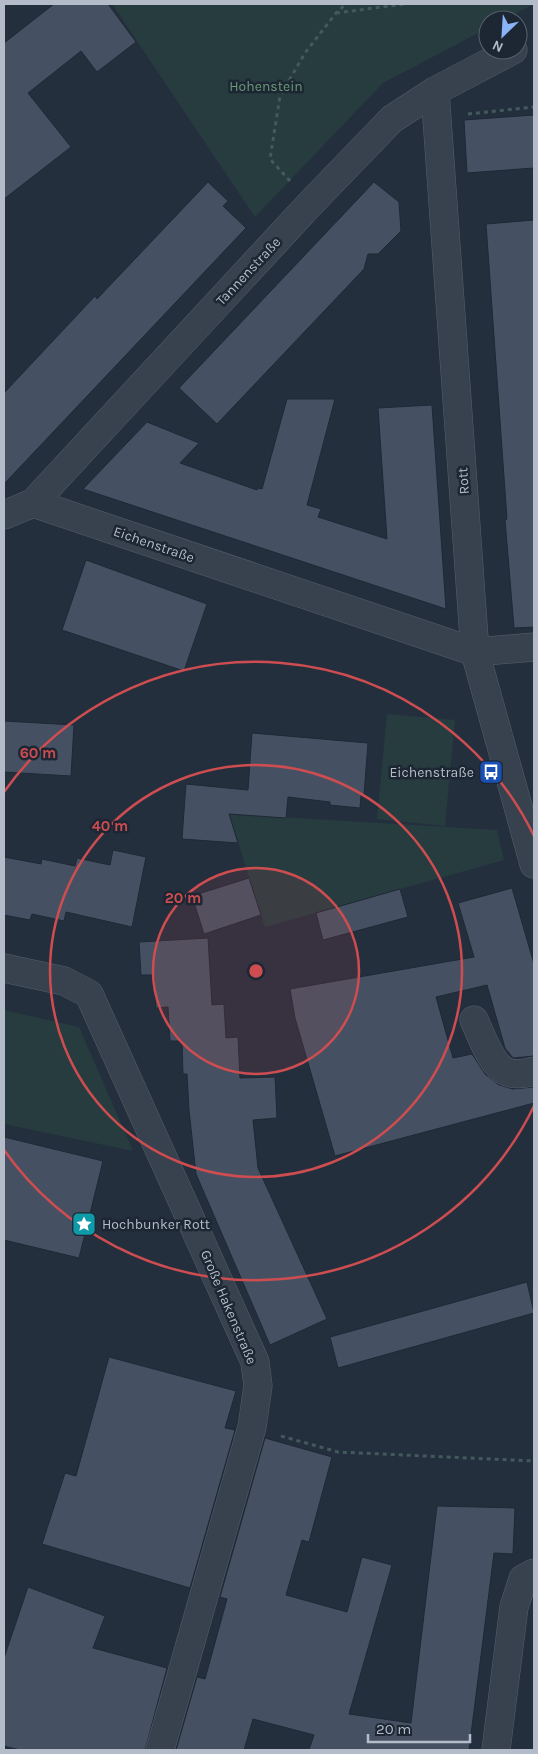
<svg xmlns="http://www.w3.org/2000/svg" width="538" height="1754" font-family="Karla,sans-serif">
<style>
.green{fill:#263c3f}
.building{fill:#455162;stroke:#1f2835}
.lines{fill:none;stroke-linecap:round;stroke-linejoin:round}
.minor-casing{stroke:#565f6c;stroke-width:29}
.path{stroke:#44595c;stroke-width:3;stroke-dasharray:4 4;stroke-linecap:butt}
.minor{stroke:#38414e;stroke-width:28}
.ring{fill:none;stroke:#ce4d50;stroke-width:2.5}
.labels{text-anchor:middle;stroke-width:5;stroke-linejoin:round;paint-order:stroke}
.park-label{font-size:14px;fill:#6b9a76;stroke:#1d2633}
.street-label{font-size:14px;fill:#b4bcc9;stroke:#1d2633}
.poi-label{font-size:14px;fill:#b4bcc9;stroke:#1d2633;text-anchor:end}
.centre{fill:#ce4d50;stroke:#1d2633;stroke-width:2.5}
.ring-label{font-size:15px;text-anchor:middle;font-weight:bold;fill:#ce4d50;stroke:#1d2633;stroke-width:5;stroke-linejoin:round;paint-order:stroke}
</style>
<rect width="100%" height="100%" fill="#242f3e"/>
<g class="green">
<path d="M112 4H534L504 20H488V28L383 83 255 217Z"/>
<path d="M387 714 455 720 445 826 377 819Z"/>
<path d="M229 814 497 830 504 860 265 927Z"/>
<path d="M4 1010 79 1027 133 1151 4 1124Z"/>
</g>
<g class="building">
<path d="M54 4H108L136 42 97 72 81 51 28 93 71 147 4 199V43Z"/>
<path d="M534 115V168L467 173 464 120Z"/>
<path d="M208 182 228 201 223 206 246 228 4 484V393L95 296 97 299Z"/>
<path d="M374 182 399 202 401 231 378 254H368L364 269 217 424 179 388Z"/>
<path d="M534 220V627L514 628 505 520 507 519 486 224Z"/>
<path d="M287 399H335L307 505 321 509 318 517 387 539 378 408 432 405 446 609 83 489 147 422 199 443 180 463 257 490 258 488 262 489Z"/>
<path d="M86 560 207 604 184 671 62 630Z"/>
<path d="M4 721 74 725 71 776 4 772Z"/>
<path d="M252 733 368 743 364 795H361L360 808 330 805V802L288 797 286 818 229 814 238 843 182 839 186 784 248 790Z"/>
<path d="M113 850 146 857 132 927 66 912 64 921 32 914 30 920 4 915V857L41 864 42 859 75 866 77 858 110 865Z"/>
<path d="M249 878 261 915 204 934 192 896Z"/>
<path d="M512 888 534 964V1056L513 1058 505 1048 487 985 436 997 453 1058 472 1054 485 1074 499 1085 513 1089 534 1087V1103L335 1156 295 1018 290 989 474 957 458 903Z"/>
<path d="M400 889 408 917 323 940 316 913Z"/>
<path d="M208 938 212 1005 224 1004 226 1038 238 1037 240 1078 275 1077 277 1118 253 1120 258 1168 327 1319 270 1345 196 1174 189 1110 187 1074H183L182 1041H170L168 1007 156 1008 154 975H141L139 942Z"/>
<path d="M4 1137 103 1161 79 1258 4 1240Z"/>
<path d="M527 1282 534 1313 338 1368 330 1337Z"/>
<path d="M109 1357 236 1391 225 1428 235 1430 190 1588 42 1544 65 1473 76 1476Z"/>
<path d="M265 1438 332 1457 309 1542 302 1540 286 1595 347 1612 362 1557 392 1565 349 1714 411 1723 437 1506 515 1508 513 1554 494 1553 469 1750H309L314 1735 253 1719 244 1750H176L197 1677 205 1679 227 1599 220 1597Z"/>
<path d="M28 1587 105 1616 93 1648 167 1668 145 1750H20L4 1746V1658Z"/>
</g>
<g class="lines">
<g class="minor-casing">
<g id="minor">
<path d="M435 91 475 652 534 864"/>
<path d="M33 503 475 652 534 647"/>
<path d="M4 515 33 503 310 204 392 119 435 91 513 50"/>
<path d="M4 968 64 981 89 994 255 1362 258 1386 252 1427 160 1750"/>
<path d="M474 1020C481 1034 491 1066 507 1072 515 1075 527 1073 534 1071"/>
<path d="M496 1750 514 1607 523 1579 534 1573"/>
</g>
</g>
<g class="path">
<path d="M336 13 405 4"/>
<path d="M468 114 534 107"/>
<path d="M290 181 270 159 280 96 305 53 336 13 346 4"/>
<path d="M281 1436 338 1452 534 1461"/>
</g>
<use href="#minor" class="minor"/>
</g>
<circle cx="256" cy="971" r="103" fill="#ce4d50" fill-opacity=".12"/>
<g class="ring">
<circle cx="256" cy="971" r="103"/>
<circle cx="256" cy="971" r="206"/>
<path d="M534 1106A309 309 0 0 1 4 1150M4 792A309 309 0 0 1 534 836"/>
</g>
<defs>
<g id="bus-square" transform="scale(1.25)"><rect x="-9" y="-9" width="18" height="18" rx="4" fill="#1a4fb4" stroke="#1d2633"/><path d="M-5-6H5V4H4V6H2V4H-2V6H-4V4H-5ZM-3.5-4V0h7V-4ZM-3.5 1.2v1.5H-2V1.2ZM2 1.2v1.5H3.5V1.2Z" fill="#fff"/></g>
<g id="sight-square" transform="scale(1.25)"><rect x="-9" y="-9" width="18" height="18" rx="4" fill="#0f9aa8" stroke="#1d2633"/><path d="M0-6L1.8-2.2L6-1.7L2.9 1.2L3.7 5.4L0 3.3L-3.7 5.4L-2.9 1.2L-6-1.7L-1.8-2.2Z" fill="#fff"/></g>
</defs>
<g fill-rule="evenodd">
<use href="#bus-square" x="491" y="772"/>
<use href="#sight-square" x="84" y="1224"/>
</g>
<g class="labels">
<g class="park-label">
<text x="266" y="91">Hohenstein</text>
</g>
<g class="street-label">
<text transform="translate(248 271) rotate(-47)" y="5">Tannenstraße</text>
<text transform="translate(463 481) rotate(-94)" y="5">Rott</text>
<text transform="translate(154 544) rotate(19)" y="5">Eichenstraße</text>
<text transform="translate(229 1307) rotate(67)" y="5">Große Hakenstraße</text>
</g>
<g class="poi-label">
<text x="474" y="777">Eichenstraße</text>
<text x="102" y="1229" text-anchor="start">Hochbunker Rott</text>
</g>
</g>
<circle cx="256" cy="971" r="8" class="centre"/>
<g class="ring-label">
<text x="38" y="758">60 m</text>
<text x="110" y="831">40 m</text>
<text x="183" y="903">20 m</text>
</g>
<rect width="538" height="1754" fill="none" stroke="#b4bcc9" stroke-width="10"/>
<g transform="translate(503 35) rotate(205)"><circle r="24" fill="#1d2633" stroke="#59626f"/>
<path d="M0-4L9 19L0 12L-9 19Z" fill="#8ab4f8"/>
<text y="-8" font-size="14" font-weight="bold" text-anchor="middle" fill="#b4bcc9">N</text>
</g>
<path d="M368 1734v8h102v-8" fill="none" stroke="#b4bcc9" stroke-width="2.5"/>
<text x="376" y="1734" font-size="15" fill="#b4bcc9" stroke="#1d2633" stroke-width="4" paint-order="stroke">20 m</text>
</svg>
